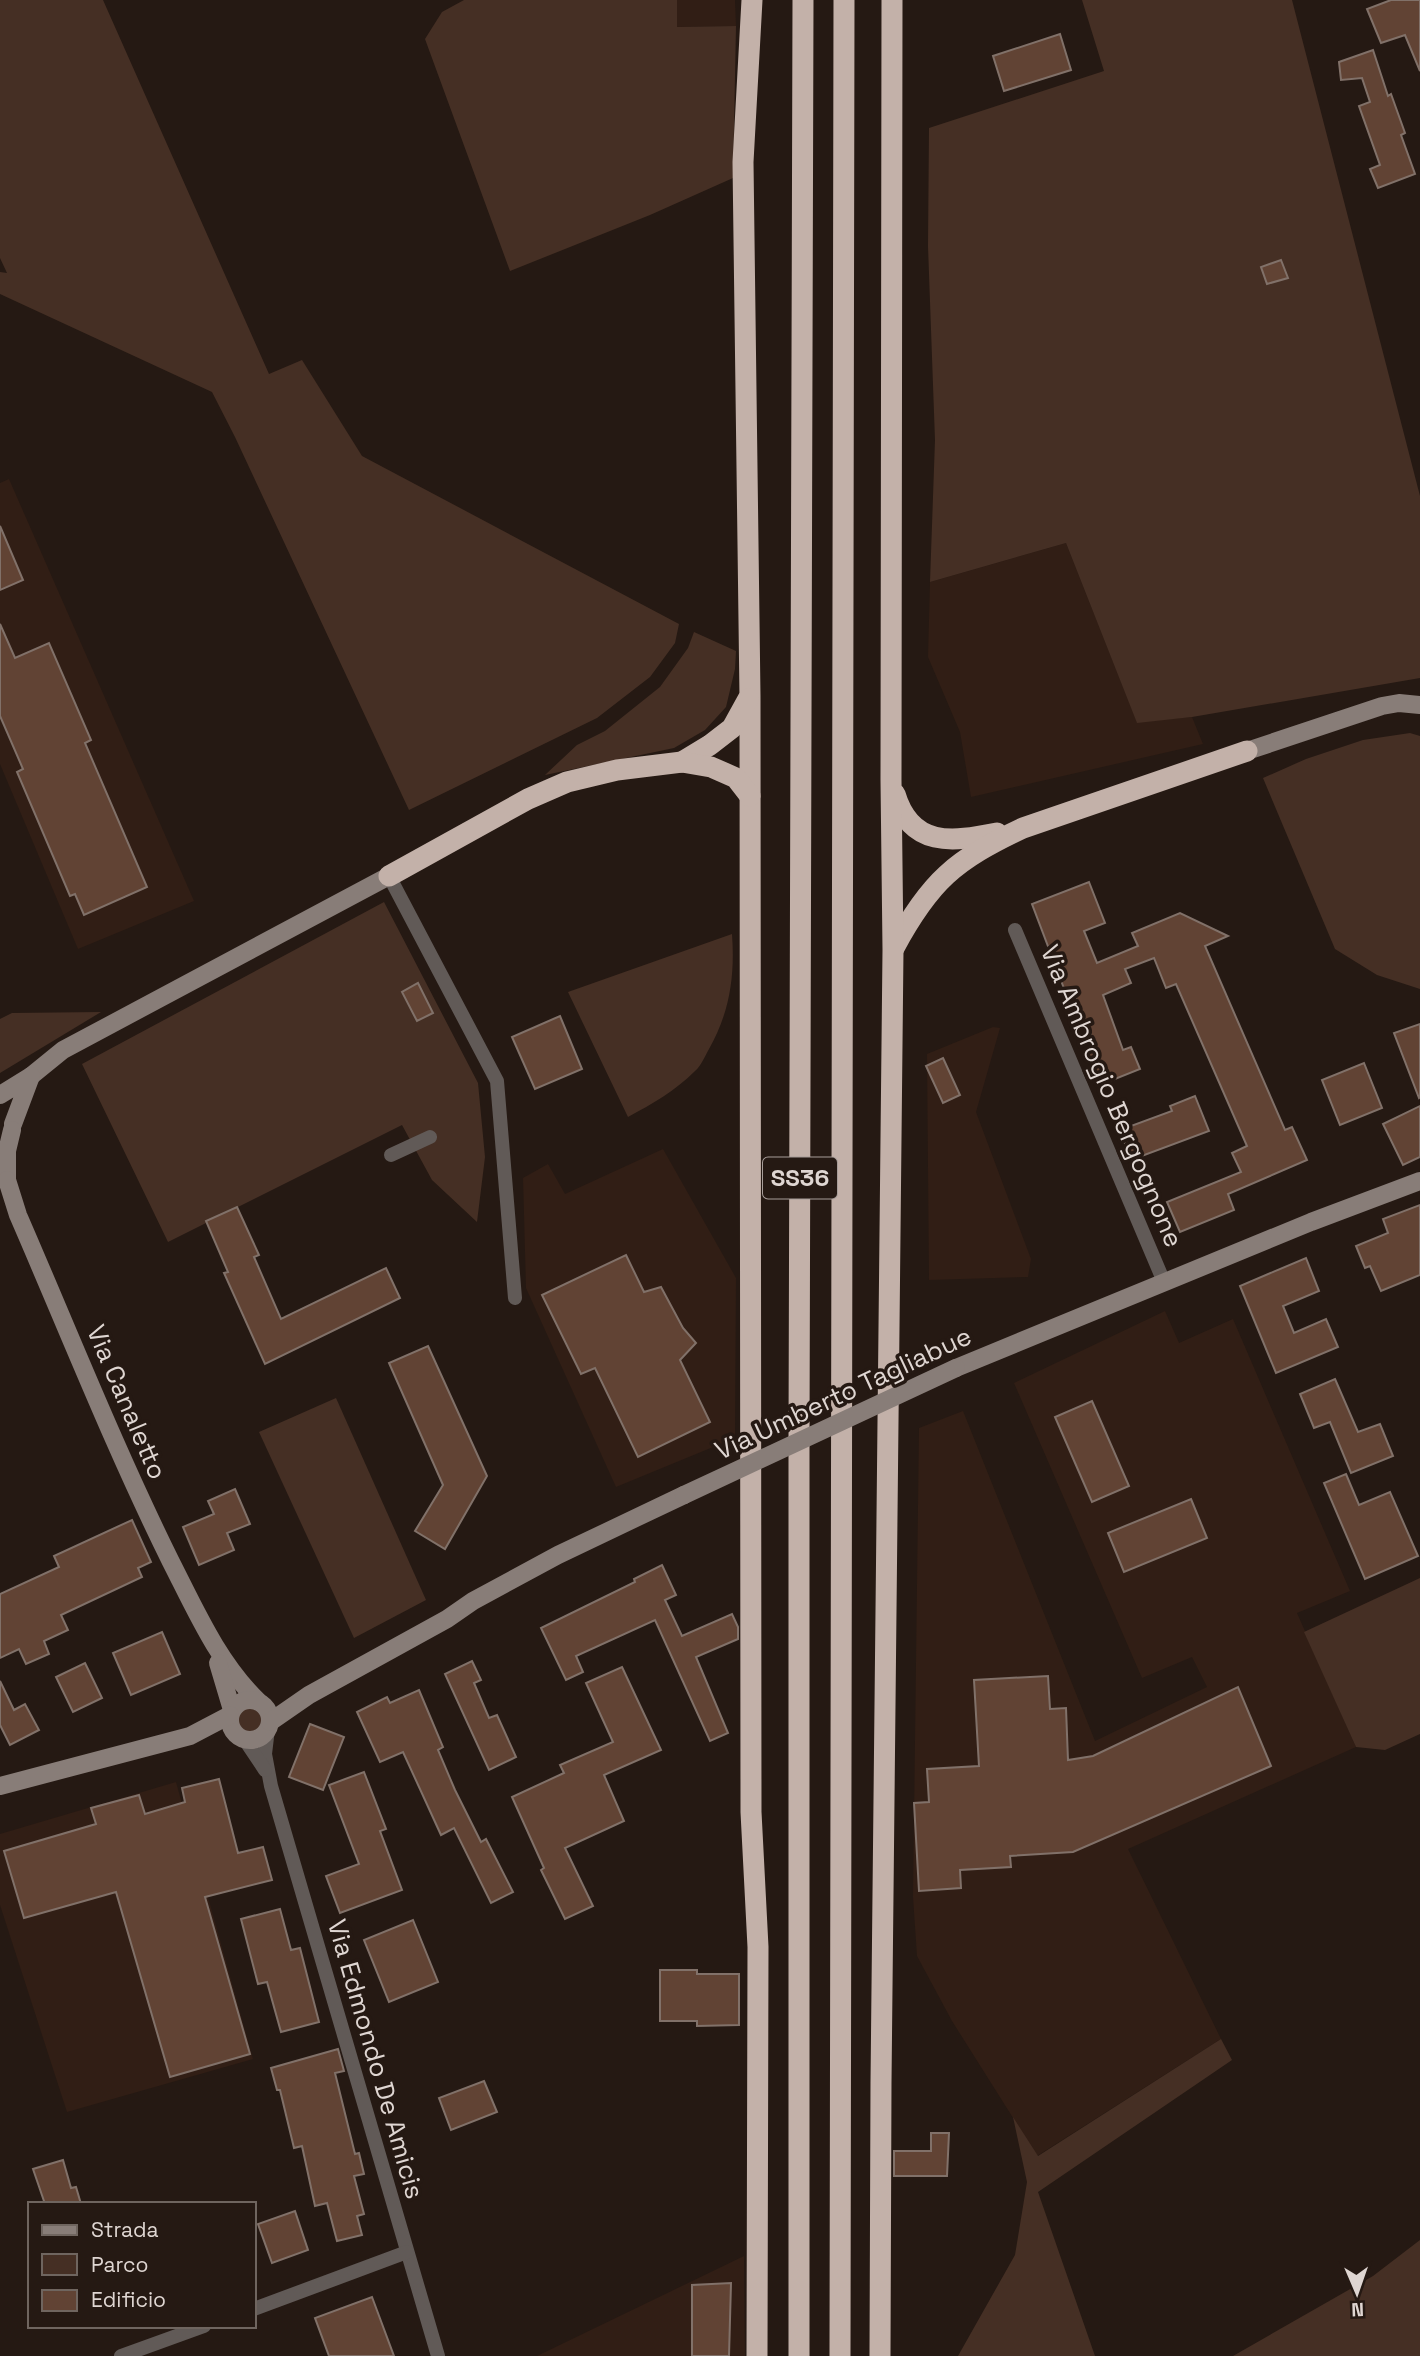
<svg xmlns="http://www.w3.org/2000/svg" width="1420" height="2356" font-family="'Space Grotesk',sans-serif">
<style>
.built{fill:#311e15}
.green{fill:#452f24}
.building{fill:#614334;stroke:#817169;stroke-width:2}
.lines{fill:none;stroke-linecap:round;stroke-linejoin:round}
.street{stroke:#615a57;stroke-width:14}
.secondary{stroke:#887d78;stroke-width:18}
.highway{stroke:#c3b1a9;stroke-width:21}
.secondary-bridge{stroke:#887d78;stroke-width:18}
.labels{text-anchor:middle;stroke-width:7;stroke-linejoin:round;paint-order:stroke}
.shield{fill:#251913;stroke:#a79d99;stroke-width:2}
.shield-label{font-size:24px;font-weight:bold;fill:#dfd6d2}
.street-label{font-size:26px;fill:#dfd6d2;stroke:#251913}
</style>
<rect width="100%" height="100%" fill="#251913"/>
<g class="built">
<path d="M677 0H735L736 26 677 27Z"/>
<path d="M9 479 194 901 78 949 0 764V483Z"/>
<path d="M1066 543 1137 722 1192 717 1203 744 971 797 960 732 928 657 930 582Z"/>
<path d="M993 1027 1000 1028 976 1112 1031 1259 1028 1277 929 1280 927 1054Z"/>
<path d="M663 1149 736 1278 735 1438 616 1487 526 1288 523 1178 548 1164 565 1194Z"/>
<path d="M1165 1311 1179 1343 1233 1319 1350 1591 1297 1613 1356 1747 1128 1849 1221 2039 1037 2156 952 2021 917 1956 913 1897 919 1428 963 1411 1095 1741 1207 1687 1192 1657 1142 1678 1014 1383Z"/>
<path d="M176 1782 253 2059 67 2112 0 1905V1834Z"/>
<path d="M744 2256 745 2356H537Z"/>
</g>
<g class="green">
<path d="M0 0H103L269 374 302 360 362 456 679 624 675 643 650 677 597 718 409 810 235 437 212 392 0 294V272L7 273 0 258Z"/>
<path d="M464 0H677V27L736 26 733 178 650 215 510 271 425 39 442 12Z"/>
<path d="M1082 0H1292L1420 496V678L1192 717 1137 723 1066 543 930 582 935 440 928 246 929 128 1104 71Z"/>
<path d="M694 632 736 651 735 669 726 707 705 730 674 748 545 775 577 745 605 731 660 687 688 648Z"/>
<path d="M1410 733 1420 736V989L1377 975 1335 949 1263 778 1306 759 1363 740Z"/>
<path d="M384 902 478 1083 485 1157 477 1222 432 1180 402 1125 168 1242 82 1064Z"/>
<path d="M732 934C735 975 730 1012 709 1049 705 1056 701 1066 695 1071 675 1091 652 1104 628 1117L568 992Z"/>
<path d="M101 1012 0 1073V1019L12 1013Z"/>
<path d="M336 1398 426 1600 354 1638 259 1432Z"/>
<path d="M1420 1578V1734L1385 1750 1356 1747 1304 1632Z"/>
<circle cx="250" cy="1720" r="13"/>
<path d="M1221 2039 1232 2060 1038 2192 1095 2356H958L1015 2255 1027 2182 1013 2117 1038 2156Z"/>
<path d="M1420 2240V2356H1233L1373 2276Z"/>
</g>
<g class="building">
<path d="M1391 0H1420V71L1405 35 1381 43 1367 9Z"/>
<path d="M1060 34 1071 70 1004 91 993 56Z"/>
<path d="M1373 50 1388 96 1391 94 1405 133 1401 135 1415 174 1378 188 1370 169 1380 165 1359 106 1370 102 1362 78 1341 80 1339 62Z"/>
<path d="M1281 260 1288 278 1267 284 1261 267Z"/>
<path d="M0 526 23 580 0 590Z"/>
<path d="M0 624 15 658 49 643 91 740 85 743 147 887 84 915 75 894 70 896 17 772 23 769 0 716Z"/>
<path d="M1089 882 1105 923 1084 931 1097 963 1138 946 1132 933 1180 913 1228 936 1205 946 1285 1130 1292 1127 1307 1160 1228 1194 1234 1210 1180 1232 1167 1202 1241 1172 1232 1153 1247 1146 1176 984 1166 988 1154 958 1125 969 1131 983 1103 995 1123 1050 1131 1047 1140 1069 1100 1085 1086 1050 1096 1047 1075 996 1068 999 1032 904Z"/>
<path d="M418 983 433 1013 417 1021 402 992Z"/>
<path d="M560 1016 582 1069 535 1089 512 1037Z"/>
<path d="M1420 1024V1097L1419 1098 1394 1033Z"/>
<path d="M943 1058 960 1095 943 1103 926 1066Z"/>
<path d="M1364 1063 1382 1108 1340 1125 1322 1080Z"/>
<path d="M1195 1096 1209 1131 1131 1160 1120 1130 1172 1111 1170 1106Z"/>
<path d="M1420 1106V1157L1403 1165 1383 1124Z"/>
<path d="M1420 1205V1275L1381 1291 1370 1266 1365 1268 1356 1246 1388 1233 1383 1219Z"/>
<path d="M237 1207 259 1255 254 1257 281 1319 386 1268 400 1298 265 1364 224 1273 228 1272 206 1221Z"/>
<path d="M626 1255 644 1292 661 1287 683 1328 696 1343 680 1360 710 1422 638 1457 595 1368 581 1374 542 1295Z"/>
<path d="M1306 1258 1319 1291 1283 1306 1294 1333 1326 1319 1338 1347 1276 1373 1240 1286Z"/>
<path d="M428 1346 487 1476 445 1549 415 1531 443 1485 389 1363Z"/>
<path d="M1335 1379 1358 1432 1380 1424 1393 1456 1351 1473 1330 1422 1314 1428 1300 1394Z"/>
<path d="M1092 1401 1129 1486 1092 1502 1055 1417Z"/>
<path d="M1346 1474 1359 1505 1390 1492 1418 1556 1365 1579 1324 1483Z"/>
<path d="M235 1489 250 1524 227 1533 234 1550 199 1565 183 1527 214 1514 208 1501Z"/>
<path d="M1191 1499 1207 1538 1124 1572 1108 1533Z"/>
<path d="M132 1520 151 1562 138 1568 142 1577 61 1615 68 1630 44 1641 49 1654 26 1664 19 1649 0 1658V1594L59 1567 54 1556Z"/>
<path d="M662 1565 676 1595 665 1600 682 1636 732 1614 738 1627V1639L696 1657 728 1733 710 1741 655 1620 576 1656 583 1672 566 1680 541 1628 635 1582 634 1579Z"/>
<path d="M162 1632 180 1674 131 1695 113 1653Z"/>
<path d="M472 1661 481 1680 474 1683 489 1718 497 1715 516 1757 489 1770 445 1674Z"/>
<path d="M85 1663 102 1698 73 1712 56 1677Z"/>
<path d="M622 1667 661 1750 604 1775 624 1821 565 1848 593 1906 565 1919 541 1870 544 1868 512 1797 564 1773 560 1765 613 1742 586 1683Z"/>
<path d="M1048 1676 1050 1709 1066 1708 1068 1760 1093 1756 1238 1687 1271 1766 1073 1852 1010 1856 1011 1867 960 1870 961 1888 919 1891 914 1803 929 1802 927 1769 979 1766 974 1680Z"/>
<path d="M0 1681 14 1710 25 1704 39 1730 10 1745 0 1725Z"/>
<path d="M419 1690 443 1747 438 1750 455 1790 481 1842 486 1839 513 1892 491 1903 454 1828 441 1835 403 1752 380 1762 357 1712 387 1697 390 1703Z"/>
<path d="M310 1724 344 1737 323 1790 289 1777Z"/>
<path d="M364 1772 386 1829 380 1831 402 1890 340 1913 326 1876 359 1864 329 1785Z"/>
<path d="M219 1779 238 1853 263 1847 272 1880 205 1897 250 2054 170 2077 116 1892 24 1918 4 1851 96 1824 91 1808 139 1795 145 1814 185 1802 182 1788Z"/>
<path d="M280 1909 291 1950 300 1948 319 2022 281 2032 267 1982 258 1984 241 1919Z"/>
<path d="M413 1920 438 1982 389 2002 364 1940Z"/>
<path d="M660 1970H697V1974H739V2025L697 2026V2021H660Z"/>
<path d="M338 2049 344 2071 335 2073 355 2154 359 2153 364 2174 354 2176 364 2214 357 2216 362 2235 337 2241 327 2203 315 2206 302 2146 294 2148 280 2090H277L271 2068Z"/>
<path d="M484 2081 497 2112 451 2130 439 2098Z"/>
<path d="M931 2133H949L947 2176H894V2151H931Z"/>
<path d="M63 2160 71 2188 76 2187 81 2204H45L33 2169Z"/>
<path d="M295 2211 308 2250 272 2263 258 2224Z"/>
<path d="M731 2283 729 2356H692V2285Z"/>
<path d="M372 2297 394 2356H329L315 2318Z"/>
</g>
<g class="lines">
<g class="street">
<path d="M389 876 497 1081 515 1298"/>
<path d="M1015 930 1164 1282"/>
<path d="M391 1155 430 1137"/>
<path d="M268 1729 265 1754 271 1786 438 2356"/>
<path d="M245 1740 265 1770"/>
<path d="M254 2309 407 2252"/>
<path d="M121 2356 204 2326"/>
</g>
<g class="secondary">
<path d="M1247 751 1382 706 1399 703 1420 705"/>
<path d="M31 1076 63 1050 389 876"/>
<path d="M0 1095 31 1076 13 1124"/>
<path d="M0 1166 7 1180V1151L12 1130"/>
<path d="M7 1180 18 1215C68 1330 115 1449 171 1562 196 1611 218 1662 258 1701"/>
<path d="M956 1368 1311 1222 1420 1181"/>
<path d="M218 1663 232 1710"/>
<circle cx="250" cy="1720" r="20"/>
<path d="M270 1722 309 1695 447 1619 473 1601 558 1555 684 1495"/>
<path d="M0 1786 190 1736 230 1715"/>
</g>
<g class="highway">
<path d="M752 0 743 162 750 697 751 1812 758 1947 757 2356"/>
<path d="M682 762 710 745 732 728 748 699"/>
<path d="M895 794C911 848 952 842 997 833"/>
<path d="M389 876 528 799 567 782 617 770 682 762 711 767 736 778 750 796"/>
<path d="M894 948C930 881 955 860 1023 828L1247 751"/>
<path d="M799 2356V1441L803 0"/>
<path d="M840 2356 844 0"/>
<path d="M880 2356 881 2083 893 950 891 780 892 0"/>
</g>
<path class="secondary-bridge" d="M684 1495 956 1368"/>
</g>
<g class="labels">
<rect class="shield" x="763" y="1157.5" width="74" height="41" rx="5"/>
<g class="shield-label">
<text x="800" y="1186">SS36</text>
</g>
<g class="street-label">
<text transform="translate(1112 1096) rotate(67)" y="9">Via Ambrogio Bergognone</text>
<text transform="translate(843 1393) rotate(-25)" y="9">Via Umberto Tagliabue</text>
<text transform="translate(127 1402) rotate(67)" y="9">Via Canaletto</text>
<text transform="translate(376 2059) rotate(74)" y="9">Via Edmondo De Amicis</text>
</g>
</g>
<rect x="28" y="2202" width="228" height="126" fill="#251913" stroke="#6f655f" stroke-width="2"/>
<rect x="42" y="2225" width="35" height="10" fill="#887d78" stroke="#6f655f" stroke-width="2"/>
<text x="91" y="2237" font-size="21" fill="#dfd6d2">Strada</text>
<rect x="42" y="2254" width="35" height="21" fill="#452f24" stroke="#6f655f" stroke-width="2"/>
<text x="91" y="2272" font-size="21" fill="#dfd6d2">Parco</text>
<rect x="42" y="2290" width="35" height="21" fill="#614334" stroke="#6f655f" stroke-width="2"/>
<text x="91" y="2307" font-size="21" fill="#dfd6d2">Edificio</text>
<g transform="translate(1357 2293) rotate(178)" stroke="#251913" stroke-width="5" paint-order="stroke">
<path d="M0-5L12 26L0 18L-12 26Z" fill="#dfd6d2"/>
<text y="-10" font-size="19" font-weight="bold" text-anchor="middle" fill="#dfd6d2">N</text>
</g>
</svg>
